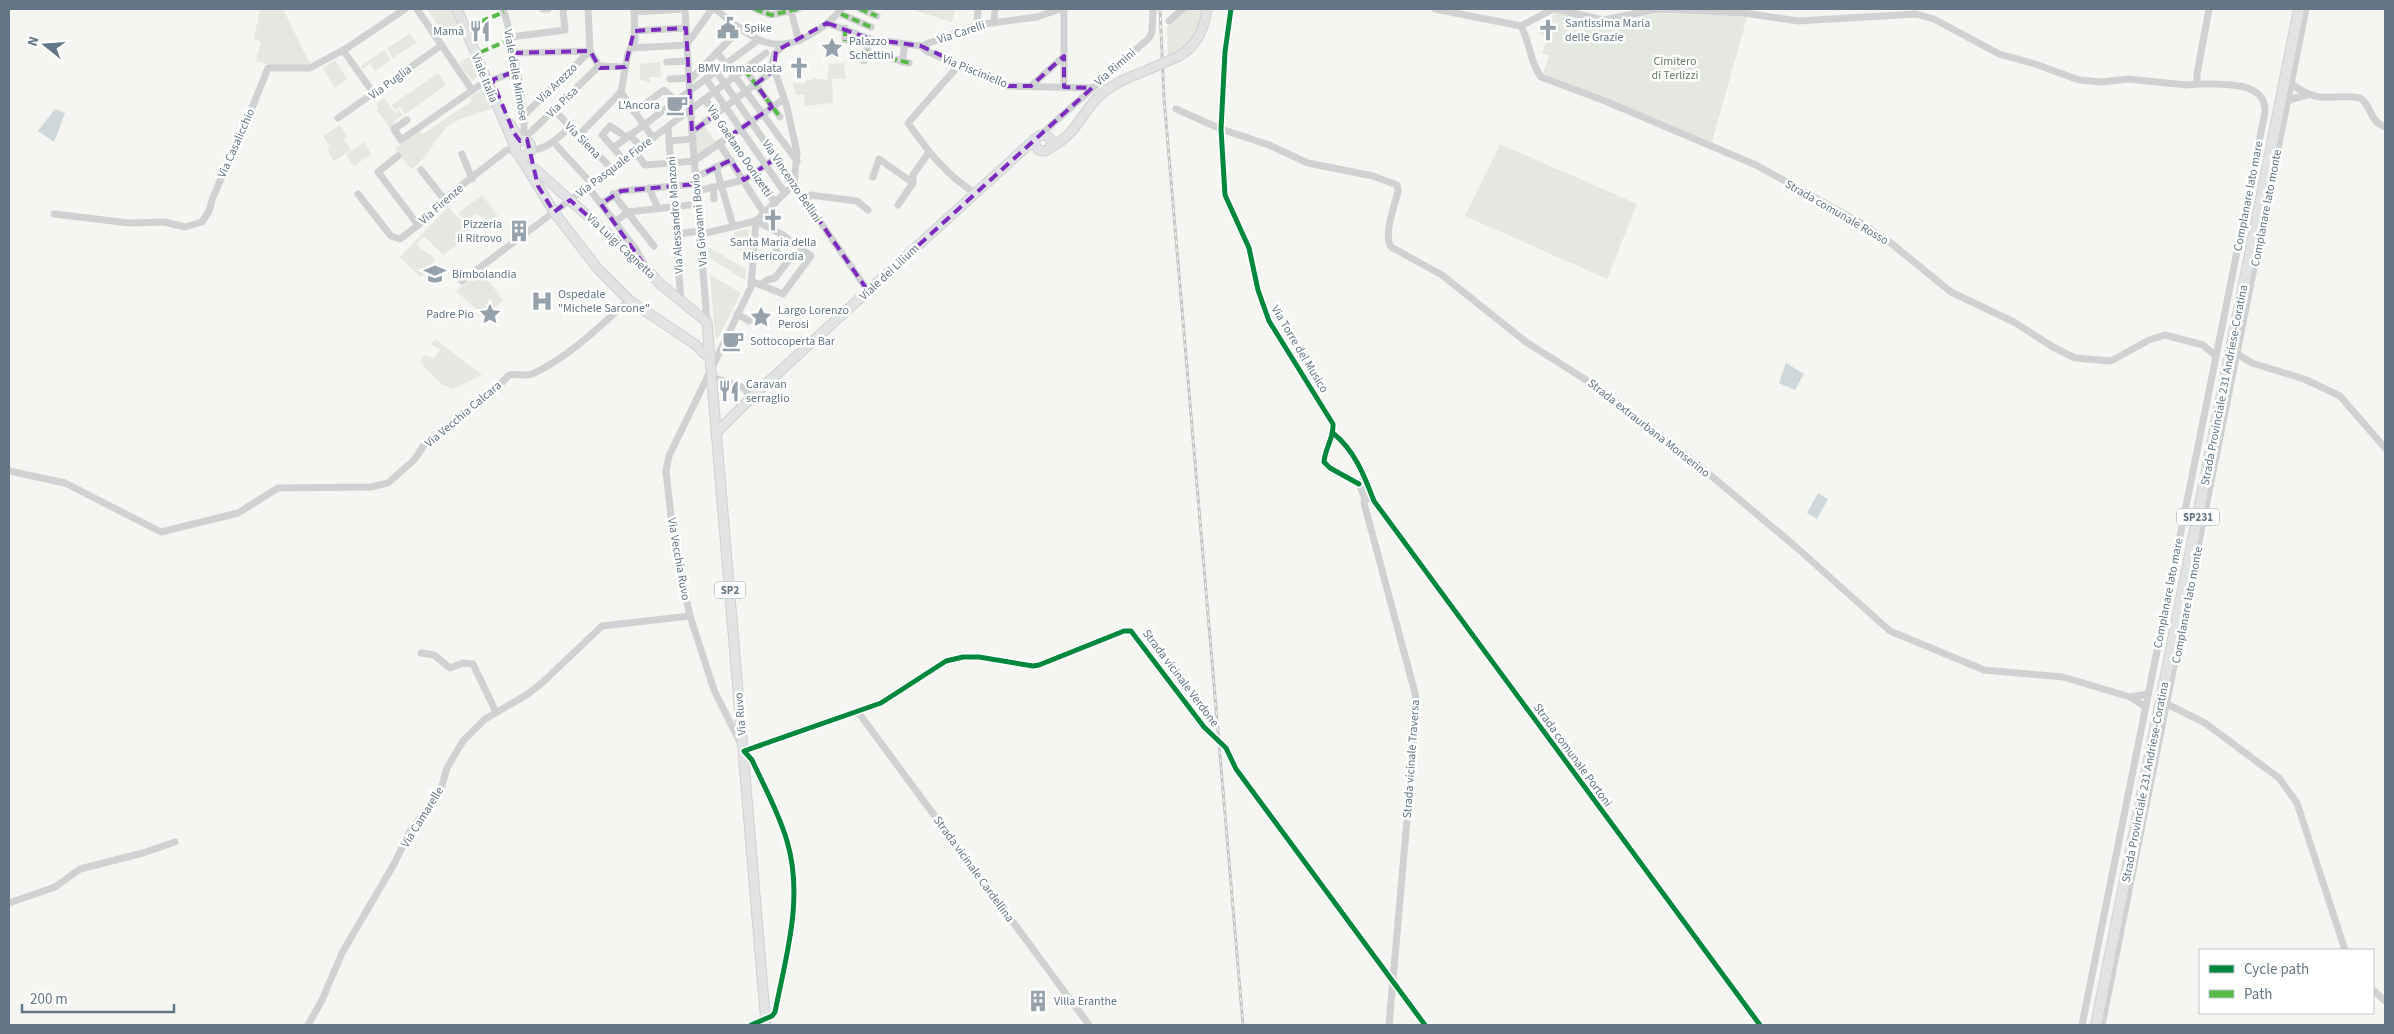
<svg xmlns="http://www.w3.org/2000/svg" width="2394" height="1034" font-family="'Source Sans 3',sans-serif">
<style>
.green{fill:#e4e8e0}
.water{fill:#ced7da}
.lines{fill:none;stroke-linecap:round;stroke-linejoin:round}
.major-casing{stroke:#d0d2d2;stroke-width:11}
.highway-casing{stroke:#d2d3d2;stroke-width:12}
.minor{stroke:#d0d1d2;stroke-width:7}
.major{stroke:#e2e3e4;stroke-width:9}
.highway{stroke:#e2e3e4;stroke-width:10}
.rail-casing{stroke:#c5c6c7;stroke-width:3}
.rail{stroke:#fff;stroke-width:1;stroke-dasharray:4;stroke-linecap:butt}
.major-bridge-casing{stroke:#d0d2d2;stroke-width:11;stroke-linecap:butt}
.major-bridge{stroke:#e2e3e4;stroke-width:9}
.quiet{stroke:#58b947;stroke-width:4;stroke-dasharray:8 4;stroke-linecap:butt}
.cycleway-casing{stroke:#fff;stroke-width:8}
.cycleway{stroke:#00873e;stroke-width:5}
.marked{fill:none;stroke:#7b2cbf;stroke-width:4;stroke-dasharray:10 6;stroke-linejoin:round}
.labels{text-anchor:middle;stroke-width:5;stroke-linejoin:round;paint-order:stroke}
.shield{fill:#fff;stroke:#919faa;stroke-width:1}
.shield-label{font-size:11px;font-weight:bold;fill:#627685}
.poi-label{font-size:12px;fill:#627685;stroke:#fff;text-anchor:start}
.street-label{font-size:12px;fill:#627685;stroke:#fff}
.park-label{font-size:12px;fill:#677c62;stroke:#fff}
</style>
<rect width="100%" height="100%" fill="#f5f5f2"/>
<g class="green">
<path d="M260 9H283L310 64 297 69 268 68V64L256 61 261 42 254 39Z"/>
<path d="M427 9H453L459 24 444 35Z"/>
<path d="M910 9H955L952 22Z"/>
<path d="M1189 9H1203C1200 31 1189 47 1168 55L1167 28Z"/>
<path d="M1554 11 1603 24 1661 13 1747 17 1712 142 1543 75 1549 55 1542 53 1547 38 1539 33 1541 26H1550Z"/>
<path d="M410 33 416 43 393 58 387 49Z"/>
<path d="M384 50 391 60 375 71 370 64 363 69 361 66Z"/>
<path d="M472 55 480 76 472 81 459 63Z"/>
<path d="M335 60 347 79 335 88 323 68Z"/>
<path d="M660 62 661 77H650V82L640 80V64Z"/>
<path d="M844 63 846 78 832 79 833 103 804 106 805 95H796L793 83 805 84 806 80H813V78L827 80 829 64Z"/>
<path d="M438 73 446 85 405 114 400 107 395 110 392 105Z"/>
<path d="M483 89 487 90 495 108C479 114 455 118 444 130 433 143 426 160 411 169L395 149 420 131 423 134 472 101 470 97Z"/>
<path d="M384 98 395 113 399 110 403 115 394 121 396 124 390 128 377 110 379 108 376 104Z"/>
<path d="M340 125 347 136 339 142 344 139 351 150 334 161 327 150 330 147 323 136Z"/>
<path d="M704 125 716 143 697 155 695 131Z"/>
<path d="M364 142 371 154 354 166 346 155Z"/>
<path d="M1500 144 1637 204 1607 279 1465 216Z"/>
<path d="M482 195 498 216 488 224 484 218 476 214 465 221 458 213Z"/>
<path d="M448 207 469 229 455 240 458 244 443 255 424 236 416 245 436 259 421 278 400 257Z"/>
<path d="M746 229H749L747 255 733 247 734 232Z"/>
<path d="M708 247 746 269 745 280 708 257Z"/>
<path d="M482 272 503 300 485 317 456 291Z"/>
<path d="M710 275 741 293 718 338 715 337Z"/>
<path d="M435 339 482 375 453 389 441 384 420 362 425 355 434 359 440 350 431 344Z"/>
</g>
<g class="water">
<path d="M55 109 65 113 54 142 38 131Z"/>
<path d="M1786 363 1804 374 1795 390 1779 383Z"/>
<path d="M1818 493 1828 499 1817 519 1807 513Z"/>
</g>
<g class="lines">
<g class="major-casing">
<g id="major">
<path d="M457 9 515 147"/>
<path d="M1177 57C1197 47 1204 29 1207 9"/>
<path d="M510 124 520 141"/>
<circle cx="1043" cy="143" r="8"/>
<circle cx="523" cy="148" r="8"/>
<path d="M1051 147C1076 134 1080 116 1098 97 1111 84 1128 78 1145 71"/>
<path d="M519 155 554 212 598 269 629 300 696 345 705 354 710 355"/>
<path d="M535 169 647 269 660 284 707 322 766 1025"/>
<path d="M717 432 757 392 1036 138"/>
</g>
</g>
<g class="highway-casing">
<path id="highway" d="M2096 1025 2299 9"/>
</g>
<g class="minor">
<path d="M417 9 472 90"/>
<path d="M503 9C510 28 530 125 522 140"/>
<path d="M543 9H548"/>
<path d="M588 9 590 51 599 66"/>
<path d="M685 9 692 132 707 322"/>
<path d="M715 9C746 32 768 58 808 36 821 29 832 21 841 9"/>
<path d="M755 9 771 15 798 9"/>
<path d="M860 9 877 16"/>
<path d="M1231 9 1225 52 1221 129 1225 195 1249 248 1258 290 1269 321 1333 424C1334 438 1325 448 1324 462L1330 468 1359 484"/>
<path d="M1435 9 1521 26"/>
<path d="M1556 9 1603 20 1658 9 1744 13 1798 21 1916 14 1934 19 1999 54 2035 64 2079 80 2102 82 2128 79 2186 85 2197 84"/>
<path d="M791 11 799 41"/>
<path d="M634 12 685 9"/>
<path d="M841 14 871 27"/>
<path d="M1169 21 1183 9"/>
<path d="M994 22 995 9"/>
<path d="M827 23 870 39 921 46 977 25 1037 17 1060 9"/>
<path d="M977 25 978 9"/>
<path d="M1521 26C1530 42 1530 63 1541 77L1605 101 1756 165 1861 223 1892 244 1951 292 2014 322 2053 347 2075 358 2111 361 2149 340 2165 335 2203 345 2216 356"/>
<path d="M1521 26 1553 9"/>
<path d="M845 28V41"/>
<path d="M634 31 686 28"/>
<path d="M511 37 565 30 563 9"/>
<path d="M687 44 712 9"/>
<path d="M921 46 926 51 1007 86 1092 88"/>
<path d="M632 48 687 45"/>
<path d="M343 50 374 94"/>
<path d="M717 52 797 161"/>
<path d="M866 52 909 63"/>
<path d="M513 53 590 51"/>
<path d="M864 61 870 39"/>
<path d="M667 62 688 61"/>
<path d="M902 62 905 45"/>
<path d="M959 65 908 123C927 150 946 175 975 193"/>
<path d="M599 66 625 67"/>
<path d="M745 70 780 117"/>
<path d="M716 71 868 291"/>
<path d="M670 79 689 78"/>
<path d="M706 79 785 193"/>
<path d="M689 81 741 28"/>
<path d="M2291 84C2323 106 2328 93 2360 98 2373 107 2368 120 2385 127"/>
<path d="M1031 86 1064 56"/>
<path d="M1064 87V9"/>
<path d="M621 92 628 53 635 41 634 9"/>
<path d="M621 92 653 138"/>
<path d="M705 99 775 203"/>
<path d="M2288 100 2307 95"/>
<path d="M1176 109 1221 129 1269 145 1308 163 1373 176 1397 185 1398 191C1395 206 1383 233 1391 247L1442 275 1526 342 1594 385 1697 464 1796 547 1890 631 1984 670 2063 677 2130 697 2146 707"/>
<path d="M554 110 612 169"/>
<path d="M634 112 664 90 676 101"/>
<path d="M523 116 590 51"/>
<path d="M338 118 442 45"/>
<path d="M407 120 394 129 401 140 480 85 516 71"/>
<path d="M668 127 681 302"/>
<path d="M692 132 774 70"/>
<path d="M629 135 642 147"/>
<path d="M524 136 531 132 599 66"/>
<path d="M578 136 621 92"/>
<path d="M1039 136 1149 38 1152 32 1153 9"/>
<path d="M669 141 693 139"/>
<path d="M719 143 764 213"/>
<path d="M557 146 592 184"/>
<path d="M613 148 758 40"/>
<path d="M530 149C545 152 560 136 570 127"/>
<path d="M635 152 645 165 694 161 784 99"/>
<path d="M462 154 472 179"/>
<path d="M398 156 378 172 418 225"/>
<path d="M624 160 602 135 610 126 626 137"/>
<path d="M716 167 733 226"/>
<path d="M421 170 444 199"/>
<path d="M696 177 731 160"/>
<path d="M873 177 879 159 913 183V175L929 152"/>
<path d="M588 187 637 251 644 264"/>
<path d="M713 187 714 199"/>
<path d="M649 188 658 208"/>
<path d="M697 191 744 180 776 158"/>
<path d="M358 194 391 236 400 239 447 203 444 199 507 150H515"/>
<path d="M613 194 654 246"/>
<path d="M805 200 811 195 818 196 857 201 868 210"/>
<path d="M601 204 621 191 696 184"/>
<path d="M898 205 913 183"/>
<path d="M54 214 129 223 164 222 185 227 202 222 209 211 213 197 250 113 268 68H310L347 48 405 9"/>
<path d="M615 222 628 212 698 204"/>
<path d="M677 234 700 231 706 233 756 221"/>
<path d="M462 281 766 53"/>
<path d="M751 281 783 294 811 256 783 235 756 221"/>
<path d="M761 285 767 280 775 278 788 261 775 252 783 235"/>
<path d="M737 314 749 321"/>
<path d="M2237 354 2252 363 2304 379 2340 396 2385 448"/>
<path d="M712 377 744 388 751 398"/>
<path d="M1333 433C1355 451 1364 475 1374 501L1760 1025"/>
<path d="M9 471 65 483 161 532 238 513 278 488 371 487 388 483 415 459 426 442 496 389 509 375C516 373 524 377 532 374 569 357 599 327 629 300"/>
<path d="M1361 482 1359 484 1365 499 1369 498"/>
<path d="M1365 499 1364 503 1415 693 1417 706 1389 1025"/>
<path d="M421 653 434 655 450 668 463 663 473 664 496 712"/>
<path d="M2130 697 2148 694"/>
<path d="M2167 704 2205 723 2279 778 2297 803 2345 950"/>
<path d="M858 712 1089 1025"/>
<path d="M741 744 714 690 690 616 674 544 666 471 669 456 751 287 756 221 794 184 797 153 787 107 772 63 775 53 783 46"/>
<path d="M9 903 55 887 80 869 143 853 175 842"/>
<path d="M2373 990 2385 1001"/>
<path d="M308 1025 322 1000 342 953 394 864 410 831 441 789 447 768 463 741 485 719 528 694 543 682 602 626 690 616"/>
<path d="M751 1025 772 1016 775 1012C786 956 804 898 787 841 779 813 764 786 752 760L744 751 881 703 946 661 963 657H979L1033 666 1039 665 1124 631H1131L1204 727 1226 748 1236 769 1425 1025"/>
<path d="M2082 1025 2265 112C2267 80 2218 84 2197 84V74L2209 9"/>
<path d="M2102 1025 2306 9"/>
</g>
<use href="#major" class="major"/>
<use href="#highway" class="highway"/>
<g class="rail-casing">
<path id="rail" d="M1160 9 1164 98 1243 1025"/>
</g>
<use href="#rail" class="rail"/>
<g class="major-bridge-casing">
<path id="major-bridge" d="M1145 71 1177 57"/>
</g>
<use href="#major-bridge" class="major-bridge"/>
<g class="quiet">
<path d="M755 9 771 15 798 9"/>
<path d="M860 9 877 16"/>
<path d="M841 14 871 27"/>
<path d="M470 26 504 12"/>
<path d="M845 28V41"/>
<path d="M858 41 860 35"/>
<path d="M481 52 511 39"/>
<path d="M866 52 909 63"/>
<path d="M745 70 780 117"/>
</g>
<g class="cycleway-casing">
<g id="cycleway">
<path d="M1231 9 1225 52 1221 129 1225 195 1249 248 1258 290 1269 321 1333 424C1334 438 1325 448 1324 462L1330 468 1359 484"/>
<path d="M1333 433C1355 451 1364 475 1374 501L1760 1025"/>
<path d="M751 1025 772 1016 775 1012C786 956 804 898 787 841 779 813 764 786 752 760L744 751 881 703 946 661 963 657H979L1033 666 1039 665 1124 631H1131L1204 727 1226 748 1236 769 1425 1025"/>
</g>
</g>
<use href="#cycleway" class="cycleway"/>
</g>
<path class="marked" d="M827 23 870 39 921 46 1007 86H1031L1064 56V87L1092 88 868 291 776 158 744 180 731 160 696 177V184L621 191 601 204 647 269 570 200 554 212 538 186 527 139 520 141 514 133 492 80 516 71 513 53 590 51 600 68 625 67 634 31 686 28 692 132 715 115 730 136 772 107 756 84 774 70 776 51Z"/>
<defs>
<g id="civic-bare" transform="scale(1.725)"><path d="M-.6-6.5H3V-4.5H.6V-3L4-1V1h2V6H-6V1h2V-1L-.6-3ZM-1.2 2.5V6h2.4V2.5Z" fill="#95a2ab" stroke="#fff" stroke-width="2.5" paint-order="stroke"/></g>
<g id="church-bare" transform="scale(1.725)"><path d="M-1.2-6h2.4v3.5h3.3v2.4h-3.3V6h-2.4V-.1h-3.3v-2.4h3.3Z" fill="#95a2ab" stroke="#fff" stroke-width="2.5" paint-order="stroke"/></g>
<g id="restaurant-bare" transform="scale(1.725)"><path d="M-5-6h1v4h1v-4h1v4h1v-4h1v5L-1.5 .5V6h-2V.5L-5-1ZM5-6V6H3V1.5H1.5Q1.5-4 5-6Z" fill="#95a2ab" stroke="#fff" stroke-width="2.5" paint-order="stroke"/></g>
<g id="sight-bare" transform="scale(1.725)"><path d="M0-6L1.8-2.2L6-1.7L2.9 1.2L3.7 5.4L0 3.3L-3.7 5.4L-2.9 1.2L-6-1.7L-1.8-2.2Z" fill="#95a2ab" stroke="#fff" stroke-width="2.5" paint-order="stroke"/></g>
<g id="cafe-bare" transform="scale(1.725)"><path d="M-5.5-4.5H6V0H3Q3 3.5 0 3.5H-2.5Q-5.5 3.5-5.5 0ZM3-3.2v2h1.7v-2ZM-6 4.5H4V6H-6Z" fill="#95a2ab" stroke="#fff" stroke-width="2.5" paint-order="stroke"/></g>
<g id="building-bare" transform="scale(1.725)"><path d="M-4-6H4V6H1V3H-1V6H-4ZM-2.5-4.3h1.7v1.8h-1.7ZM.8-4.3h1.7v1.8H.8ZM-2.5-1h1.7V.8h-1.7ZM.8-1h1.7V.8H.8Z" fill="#95a2ab" stroke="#fff" stroke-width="2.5" paint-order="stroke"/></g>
<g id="school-bare" transform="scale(1.725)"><path d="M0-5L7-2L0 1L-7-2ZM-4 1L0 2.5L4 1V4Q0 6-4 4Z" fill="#95a2ab" stroke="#fff" stroke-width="2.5" paint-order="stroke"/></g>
<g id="hospital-bare" transform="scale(1.725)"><path d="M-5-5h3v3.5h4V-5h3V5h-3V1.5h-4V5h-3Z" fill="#95a2ab" stroke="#fff" stroke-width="2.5" paint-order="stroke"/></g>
</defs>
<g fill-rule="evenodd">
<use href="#civic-bare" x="728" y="28"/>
<use href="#church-bare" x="1548" y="30"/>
<use href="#restaurant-bare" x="480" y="31"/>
<use href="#sight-bare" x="832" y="48"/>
<use href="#church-bare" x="799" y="68"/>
<use href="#cafe-bare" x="677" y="105"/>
<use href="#church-bare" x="773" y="220"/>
<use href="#building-bare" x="519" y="231"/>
<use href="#school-bare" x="435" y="274"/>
<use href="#hospital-bare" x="542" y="301"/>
<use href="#sight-bare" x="490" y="314"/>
<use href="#sight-bare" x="761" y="317"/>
<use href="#cafe-bare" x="733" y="341"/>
<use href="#restaurant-bare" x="729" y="391"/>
<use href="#building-bare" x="1038" y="1001"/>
</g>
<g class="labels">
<g class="shield">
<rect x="2177" y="508.5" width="42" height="17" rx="4"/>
<rect x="715" y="581.5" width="30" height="17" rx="4"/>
</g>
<g class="shield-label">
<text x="2198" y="521">SP231</text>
<text x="730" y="594">SP2</text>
</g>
<g class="poi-label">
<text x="1565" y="27">Santissima Maria<tspan x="1565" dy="14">delle Grazie</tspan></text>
<text x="744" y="32">Spike</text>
<text x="464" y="35" text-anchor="end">Mamà</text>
<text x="849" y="45">Palazzo<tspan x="849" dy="14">Schettini</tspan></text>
<text x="782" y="72" text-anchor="end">BMV Immacolata</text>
<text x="660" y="109" text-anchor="end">L'Ancora</text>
<text x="502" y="228" text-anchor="end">Pizzeria<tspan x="502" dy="14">il Ritrovo</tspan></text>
<text x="773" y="246" text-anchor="middle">Santa Maria della<tspan x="773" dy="14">Misericordia</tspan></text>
<text x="452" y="278">Bimbolandia</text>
<text x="558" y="298">Ospedale<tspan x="558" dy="14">"Michele Sarcone"</tspan></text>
<text x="778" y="314">Largo Lorenzo<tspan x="778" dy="14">Perosi</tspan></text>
<text x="474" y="318" text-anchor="end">Padre Pio</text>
<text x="750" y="345">Sottocoperta Bar</text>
<text x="746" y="388">Caravan<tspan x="746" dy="14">serraglio</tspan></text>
<text x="1054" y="1005">Villa Eranthe</text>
</g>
<g class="street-label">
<text transform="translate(961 32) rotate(-18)" y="4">Via Carelli</text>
<text transform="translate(1115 67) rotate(-41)" y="4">Via Rimini</text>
<text transform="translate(975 71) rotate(22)" y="4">Via Pisciniello</text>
<text transform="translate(516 75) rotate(80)" y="4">Viale delle Mimose</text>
<text transform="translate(485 78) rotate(68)" y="4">Viale Italia</text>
<text transform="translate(390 82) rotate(-36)" y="4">Via Puglia</text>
<text transform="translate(557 83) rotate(-44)" y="4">Via Arezzo</text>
<text transform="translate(562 102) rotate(-44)" y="4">Via Pisa</text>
<text transform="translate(583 140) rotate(45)" y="4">Via Siena</text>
<text transform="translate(236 143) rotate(-66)" y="4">Via Casalicchio</text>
<text transform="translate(740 151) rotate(56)" y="4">Via Gaetano Donizetti</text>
<text transform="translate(614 167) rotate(-37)" y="4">Via Pasquale Fiore</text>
<text transform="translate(792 181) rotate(56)" y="4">Via Vincenzo Bellini</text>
<text transform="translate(2248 196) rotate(-79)" y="4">Complanare lato mare</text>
<text transform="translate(441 204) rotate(-41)" y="4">Via Firenze</text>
<text transform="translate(2266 208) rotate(-79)" y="4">Complanare lato monte</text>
<text transform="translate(1837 212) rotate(30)" y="4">Strada comunale Rosso</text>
<text transform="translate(675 215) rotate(-94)" y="4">Via Alessandro Manzoni</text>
<text transform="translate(699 220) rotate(-95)" y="4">Via Giovanni Bovio</text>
<text transform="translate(621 246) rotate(43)" y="4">Via Luigi Cagnetta</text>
<text transform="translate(889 272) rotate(-43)" y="4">Viale dei Lilium</text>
<text transform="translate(1300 349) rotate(59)" y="4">Via Torre del Musico</text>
<text transform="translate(2224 385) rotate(-79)" y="4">Strada Provinciale 231 Andriese-Coratina</text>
<text transform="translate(463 414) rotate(-40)" y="4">Via Vecchia Calcara</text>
<text transform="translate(1649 428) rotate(38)" y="4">Strada extraurbana Monserino</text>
<text transform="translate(679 559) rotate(80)" y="4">Via Vecchia Ruvo</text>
<text transform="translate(2168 593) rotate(-79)" y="4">Complanare lato mare</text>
<text transform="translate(2187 605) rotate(-79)" y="4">Complanare lato monte</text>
<text transform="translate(1181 678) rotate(53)" y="4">Strada vicinale Verdone</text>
<text transform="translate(740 714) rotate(-95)" y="4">Via Ruvo</text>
<text transform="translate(1573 755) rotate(54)" y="4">Strada comunale Portoni</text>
<text transform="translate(1411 759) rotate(-86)" y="4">Strada vicinale Traversa</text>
<text transform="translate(2145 782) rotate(-79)" y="4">Strada Provinciale 231 Andriese-Coratina</text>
<text transform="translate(422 817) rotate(-58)" y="4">Via Camarelle</text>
<text transform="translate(974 869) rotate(54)" y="4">Strada vicinale Cardellina</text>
</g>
<g class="park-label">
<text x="1675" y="65">Cimitero<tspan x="1675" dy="14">di Terlizzi</tspan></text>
</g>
</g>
<rect width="2394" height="1034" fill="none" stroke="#627685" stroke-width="20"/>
<rect x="2199" y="949" width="175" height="65" fill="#ffffff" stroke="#c0c8ce"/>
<rect x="2209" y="965" width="25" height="8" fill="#00873e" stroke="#c0c8ce"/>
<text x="2244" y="974" font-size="15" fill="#627685">Cycle path</text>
<rect x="2209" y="990" width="25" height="8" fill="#58b947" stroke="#c0c8ce"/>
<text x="2244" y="999" font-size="15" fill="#627685">Path</text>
<g transform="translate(45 45) rotate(287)" stroke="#ffffff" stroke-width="4" paint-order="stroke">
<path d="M0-4L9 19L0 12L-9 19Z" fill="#627685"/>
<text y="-8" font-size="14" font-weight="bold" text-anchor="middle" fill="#627685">N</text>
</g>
<path d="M22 1004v8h152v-8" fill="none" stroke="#627685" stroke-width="2.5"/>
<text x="30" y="1004" font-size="15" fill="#627685" stroke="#ffffff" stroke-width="4" paint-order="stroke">200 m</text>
</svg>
